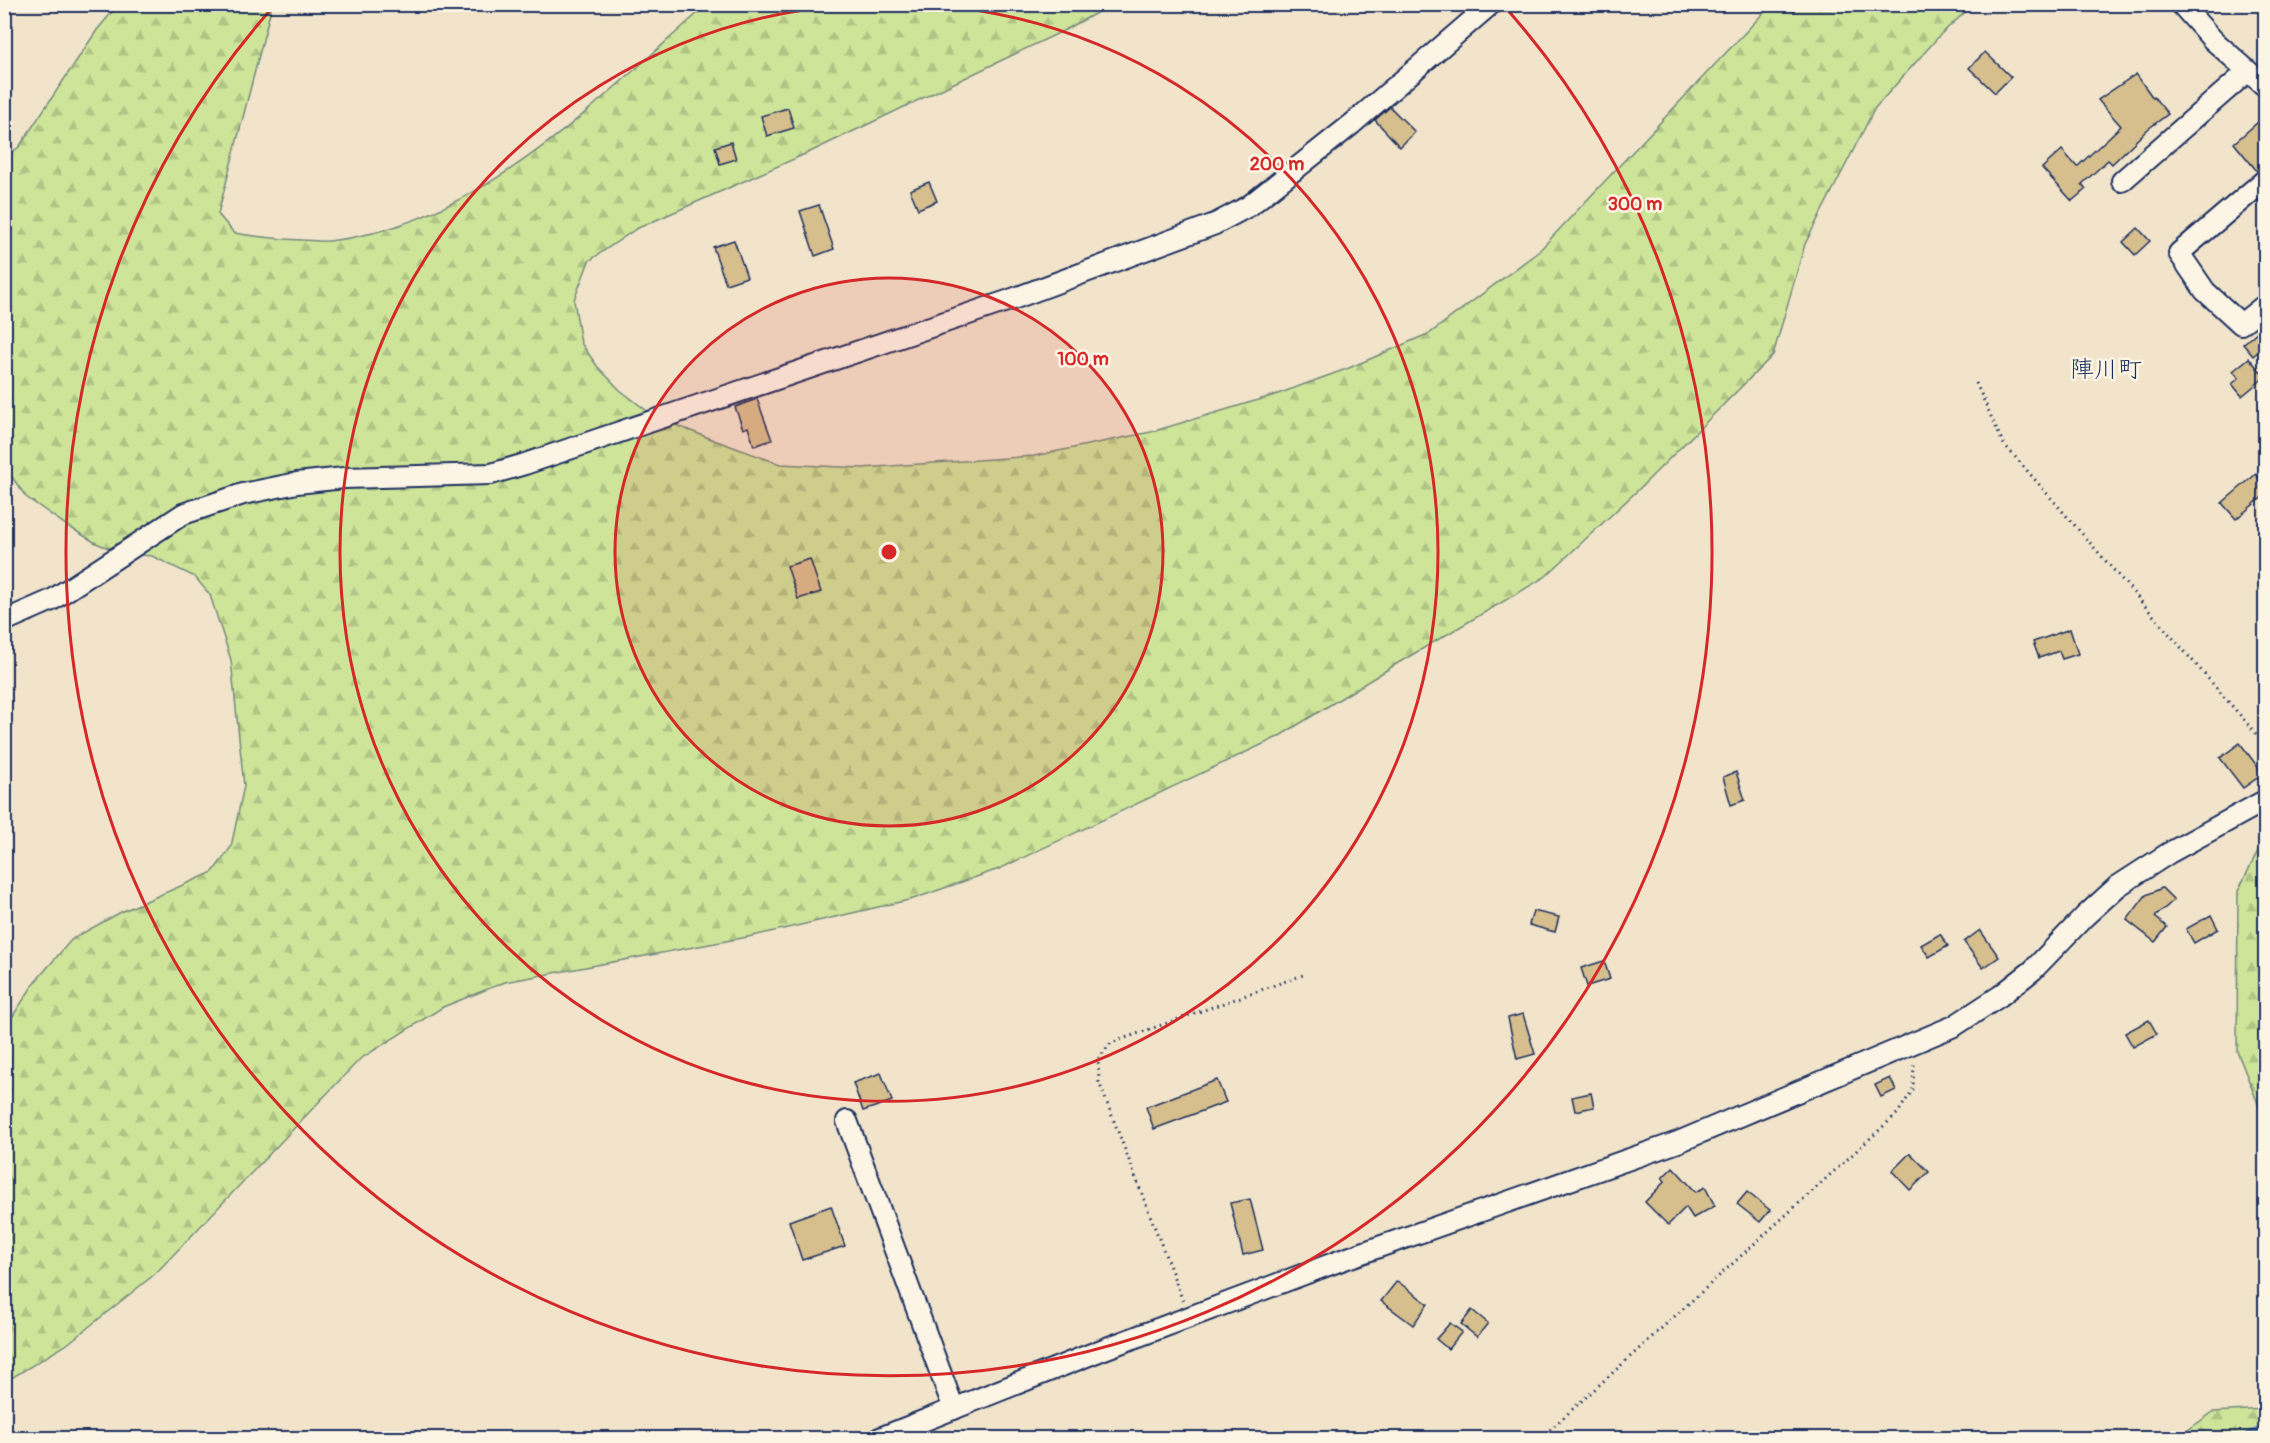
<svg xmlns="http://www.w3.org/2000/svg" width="2270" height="1443" font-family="Pangolin,'Klee One',sans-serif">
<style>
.forest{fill:url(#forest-firs);stroke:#748a7c;stroke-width:1.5}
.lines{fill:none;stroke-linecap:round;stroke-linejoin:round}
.stream{stroke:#5d8eb2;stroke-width:5}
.building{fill:#d6be8d;stroke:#1b2f5e;stroke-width:1.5}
.minor-casing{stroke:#1b2f5e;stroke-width:24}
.path{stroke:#1b2f5e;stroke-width:3;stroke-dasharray:1.5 4.5;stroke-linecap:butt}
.minor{stroke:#fcf5e5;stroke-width:20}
.ring{fill:none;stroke:#d62828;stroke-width:3}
.labels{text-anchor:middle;stroke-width:5;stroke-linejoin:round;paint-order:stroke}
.quarter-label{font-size:24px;fill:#1b2f5e;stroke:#fcf5e5}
.centre{fill:#d62828;stroke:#fcf5e5;stroke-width:3}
.ring-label{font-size:18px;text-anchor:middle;font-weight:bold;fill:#d62828;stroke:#fcf5e5;stroke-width:5;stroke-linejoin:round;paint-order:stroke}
</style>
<defs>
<pattern id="forest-firs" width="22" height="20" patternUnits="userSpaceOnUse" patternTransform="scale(1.5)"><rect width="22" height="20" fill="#cee499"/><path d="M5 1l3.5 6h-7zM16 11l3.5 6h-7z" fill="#b0c486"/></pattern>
</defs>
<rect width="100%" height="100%" fill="#f1e4cb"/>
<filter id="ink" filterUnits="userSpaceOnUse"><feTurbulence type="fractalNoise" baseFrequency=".0167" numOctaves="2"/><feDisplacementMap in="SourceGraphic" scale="12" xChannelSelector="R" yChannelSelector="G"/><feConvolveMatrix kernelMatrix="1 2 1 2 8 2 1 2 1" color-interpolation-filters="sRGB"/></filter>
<g filter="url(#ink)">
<g class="forest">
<path d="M118 5H272L218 214 234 233C257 237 279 239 302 240 310 240 320 242 329 241 482 224 597 101 707 5H1111L1065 30 812 151 636 229 589 261 574 300 581 343 597 366 620 390 655 417 714 440 780 464 862 468 1034 456 1151 432 1275 395 1349 368 1430 333 1538 252 1771 5H1973L1941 34 1875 108 1805 244 1773 355 1637 491 1545 577 1398 663 1278 737 999 869 913 899 753 936 505 982 443 1007 360 1059 155 1274 66 1345 5 1382V1028L35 982 72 939 121 912 213 872 231 847 244 786 231 660 210 595 195 577 152 556 121 553 96 543 66 525 26 497 5 467V157L19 147 97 30Z"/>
<path d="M2265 837V1121L2237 1051 2238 891Z"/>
<path d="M2265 1409V1438H2177L2213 1412Z"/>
</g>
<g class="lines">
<path class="stream" d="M2242 1438 2249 1433 2266 1428"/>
</g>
<g class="building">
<path d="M1985 52 2011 77 1995 93 1969 68Z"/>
<path d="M2136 74 2153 98 2154 97 2168 114 2148 129 2112 164 2108 160 2082 184 2086 189 2072 201 2042 168 2062 150 2077 167 2121 126 2098 100Z"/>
<path d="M1390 107 1415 132 1400 147 1375 120Z"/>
<path d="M788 108 794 128 767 136 761 116Z"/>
<path d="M2265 116V167L2257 171 2234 143Z"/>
<path d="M731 142 736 159 720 164 715 147Z"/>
<path d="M929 182 937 201 918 209 910 190Z"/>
<path d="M819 205 834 249 815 256 800 211Z"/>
<path d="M2138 228 2150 241 2135 255 2123 242Z"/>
<path d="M734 240 747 277 726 284 713 247Z"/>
<path d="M2265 325V346L2253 356 2243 344Z"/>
<path d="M2249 358 2265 377 2242 396 2232 384 2239 378 2233 371Z"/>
<path d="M757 399 772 440 754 446 748 427 743 429 735 407Z"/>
<path d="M2256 474 2265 486V495L2236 519 2222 503Z"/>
<path d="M810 559 821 592 798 599 787 566Z"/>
<path d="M2070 629 2078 654 2062 659 2059 651 2039 658 2033 642Z"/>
<path d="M2240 743 2263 774 2243 788 2220 758Z"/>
<path d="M1736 772 1745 800 1731 805 1723 777Z"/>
<path d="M2162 888 2174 900 2155 917 2167 927 2155 942 2127 920 2146 895Z"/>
<path d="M1533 911 1559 917 1555 932 1529 925Z"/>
<path d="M2211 915 2218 929 2194 943 2186 929Z"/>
<path d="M1980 930 1999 957 1983 968 1964 942Z"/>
<path d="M1940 934 1948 946 1929 957 1921 945Z"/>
<path d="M1604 961 1610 979 1587 986 1581 968Z"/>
<path d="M1523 1014 1535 1054 1517 1059 1508 1018Z"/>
<path d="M2149 1020 2157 1034 2133 1047 2125 1033Z"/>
<path d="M881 1073 892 1101 863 1111 853 1083Z"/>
<path d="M1890 1078 1896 1090 1881 1097 1875 1085Z"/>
<path d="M1217 1080 1226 1102 1154 1129 1146 1107Z"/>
<path d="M1591 1093 1594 1107 1575 1111 1572 1097Z"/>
<path d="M1910 1153 1929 1172 1910 1190 1892 1171Z"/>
<path d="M1673 1167 1696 1192 1705 1187 1715 1206 1693 1218 1686 1207 1668 1225 1645 1202 1665 1181 1662 1178Z"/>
<path d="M1747 1192 1770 1210 1760 1222 1737 1204Z"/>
<path d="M1250 1199 1263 1250 1243 1255 1230 1203Z"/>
<path d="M831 1206 845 1246 802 1260 789 1221Z"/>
<path d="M1397 1281 1428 1304 1413 1325 1381 1301Z"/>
<path d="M1472 1310 1488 1323 1477 1337 1461 1324Z"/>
<path d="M1450 1323 1462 1332 1448 1349 1436 1339Z"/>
</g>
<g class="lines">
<g class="minor-casing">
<g id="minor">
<path d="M2181 4 2213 40 2266 87"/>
<path d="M2266 179 2179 253 2205 291 2241 324 2266 304"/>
<path d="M2122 181 2247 72"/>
<path d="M4 621 52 600 183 514 243 494 297 483 344 478 491 474 525 464 1010 300 1215 224 1249 206 1352 124 1491 4"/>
<path d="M847 1121 954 1409"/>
<path d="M880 1438 1104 1349 1339 1261 1678 1142 1954 1026 2000 996 2033 970 2085 916 2118 886 2169 853 2266 800"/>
</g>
</g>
<g class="path">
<path d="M1976 383 2003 443 2266 745"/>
<path d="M1183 1301 1099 1082 1098 1059 1111 1043 1303 975"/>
<path d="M1541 1438 1898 1113 1913 1089 1914 1062"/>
</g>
<use href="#minor" class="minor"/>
</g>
</g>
<circle cx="889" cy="552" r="274" fill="#d62828" fill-opacity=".12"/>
<g class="ring">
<circle cx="889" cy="552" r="274"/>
<path d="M932 5A549 549 0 1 1 846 5"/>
<path d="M1505 7A823 823 0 1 1 273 7"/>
</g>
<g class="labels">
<g class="quarter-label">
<text x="2106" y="377">陣川町</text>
</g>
</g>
<circle cx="889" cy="552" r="9" class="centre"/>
<g class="ring-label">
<text x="1277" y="170">200 m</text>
<text x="1635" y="210">300 m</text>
<text x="1083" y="365">100 m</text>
</g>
<rect width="2270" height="1443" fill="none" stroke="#fcf5e5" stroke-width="24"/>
<rect x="12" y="12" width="2246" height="1419" fill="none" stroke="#1b2f5e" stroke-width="2" filter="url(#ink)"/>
</svg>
